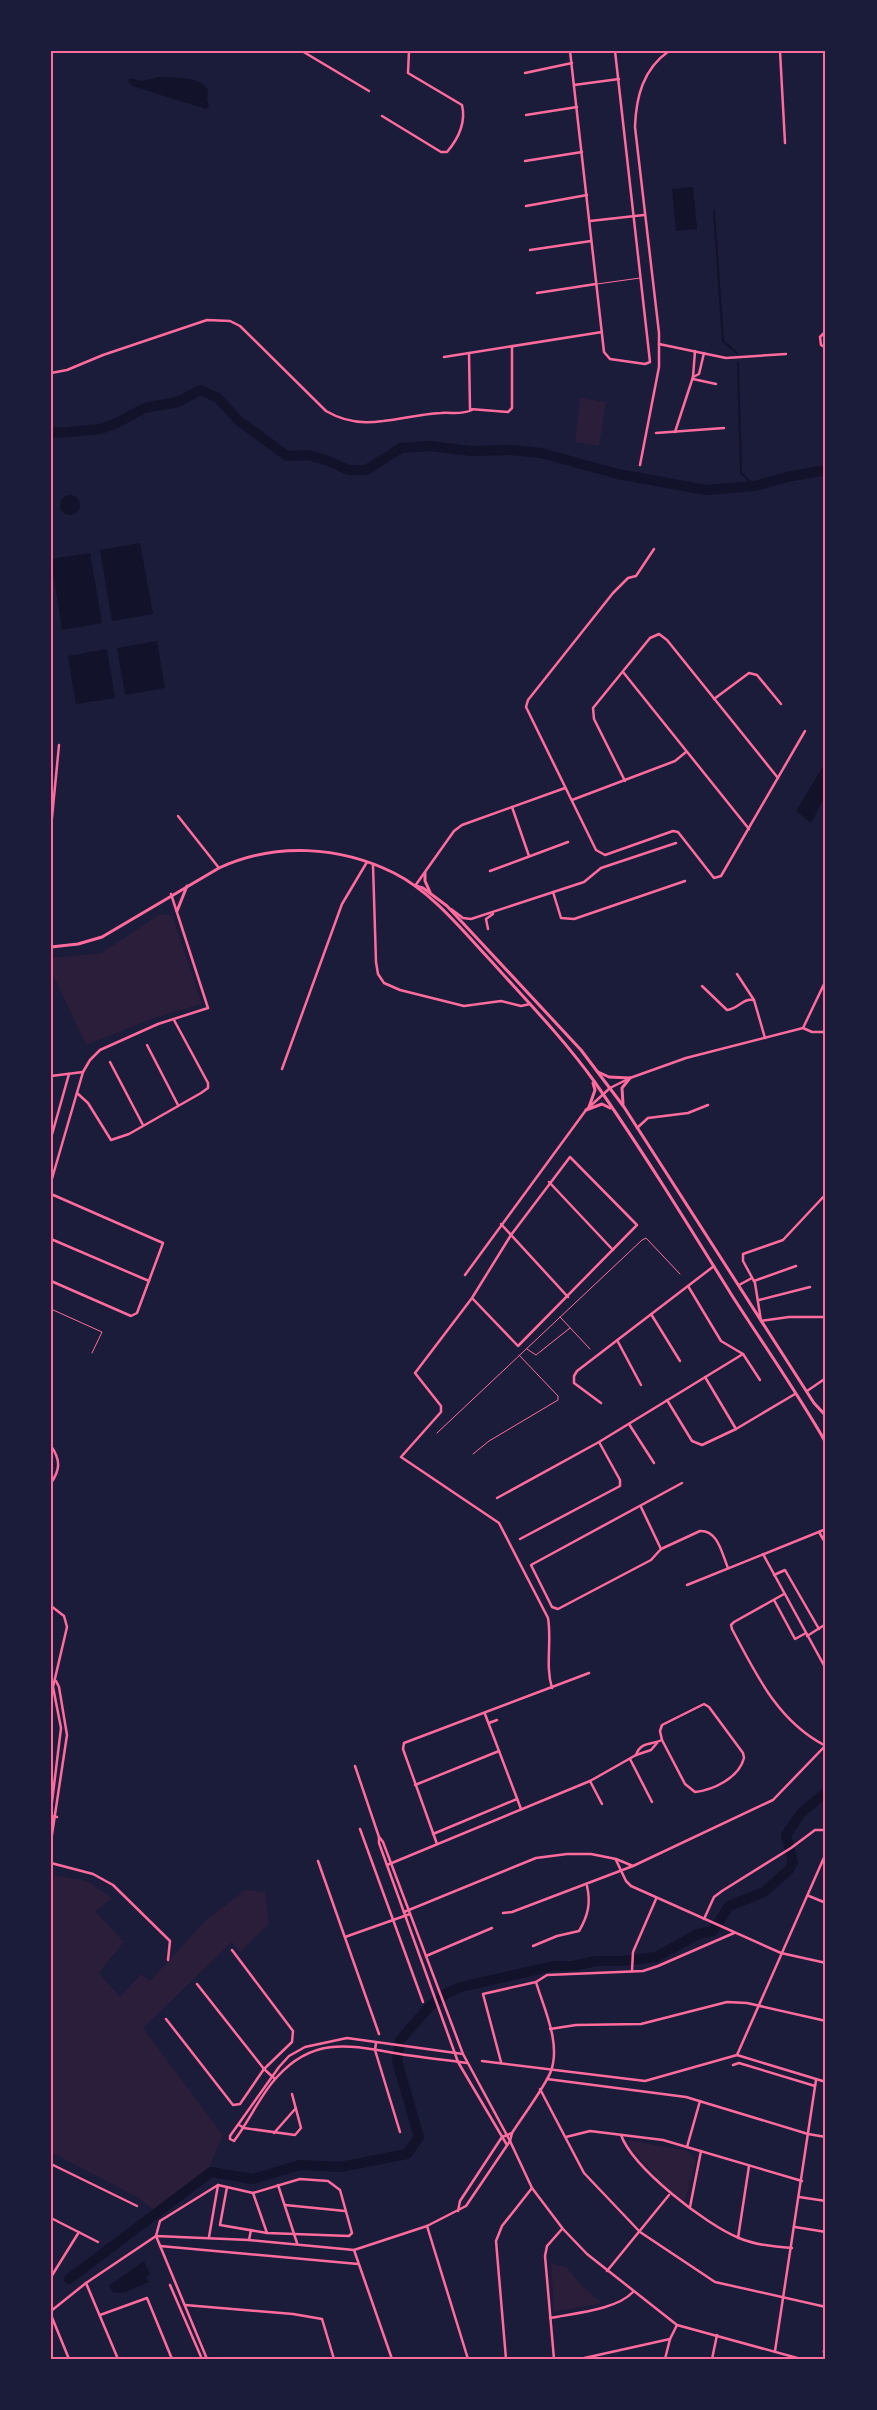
<svg xmlns="http://www.w3.org/2000/svg" width="877" height="2410" font-family="Raleway,sans-serif">
<style>
.green{fill:#2a1e3b}
.water{fill:#12122b}
.lines{fill:none;stroke-linecap:round;stroke-linejoin:round}
.stream{stroke:#12122b;stroke-width:2}
.river{stroke:#12122b;stroke-width:10}
.service{stroke:#ff6b9d;stroke-width:1}
.minor{stroke:#ff6b9d;stroke-width:2.5}
.tertiary{stroke:#ff6b9d;stroke-width:2.5}
.secondary{stroke:#ff6b9d;stroke-width:3}
.neatline{fill:none;stroke:#ff6b9d;stroke-width:2}
</style>
<rect width="100%" height="100%" fill="#1b1b3a"/>
<g class="green">
<path d="M580 398 606 402 599 446 575 442Z"/>
<path d="M160 914 172 916 202 1004 157 1017 86 1045 51 970V958L102 953Z"/>
<path d="M52 1875 87 1881 112 1898 95 1911 124 1942 99 1973 120 1997 141 1974 150 1981 206 1920 245 1890 265 1892 269 1924 240 1952 232 1942 143 2028 223 2135 208 2170 155 2211 137 2197 51 2152Z"/>
<path d="M629 2140 688 2151 696 2161 685 2201 671 2192 629 2147Z"/>
<path d="M551 2263 566 2267 579 2283 602 2303 554 2312Z"/>
</g>
<g class="water">
<path d="M158 77C174 78 197 75 208 89L207 100 209 106 206 109 132 86 128 81 130 78 143 81Z"/>
<path d="M693 187 697 229 676 231 672 189Z"/>
<circle cx="70" cy="505" r="10"/>
<path d="M140 543 153 614 112 621 100 550Z"/>
<path d="M90 553 102 623 62 630 51 559Z"/>
<path d="M157 641 165 688 125 695 117 648Z"/>
<path d="M107 649 115 698 76 704 68 656Z"/>
<path d="M822 768 826 770V794L811 823 796 811Z"/>
<path d="M144 2261 150 2274 146 2277 149 2282 123 2293 113 2292 109 2286Z"/>
</g>
<g class="lines">
<g class="stream">
<path d="M714 211 723 341 737 353"/>
<path d="M738 363 741 473 755 486"/>
</g>
<g class="river">
<path d="M51 432 59 433 100 429 117 423 144 408 178 402 200 390 218 398 238 420 287 456 308 455 329 461 348 470H366L401 448 430 446 471 451 511 450 541 453 618 474 706 490 755 486 787 477 826 470"/>
<path d="M69 2279 211 2172 253 2179 300 2165 340 2167 407 2154 419 2137 397 2061 400 2040 430 2006 447 1993 461 1987 553 1966H573L596 1961H622L656 1957 698 1934 713 1931 729 1906 764 1892 789 1870 793 1862 786 1835 801 1813 826 1792"/>
</g>
<g class="service">
<path d="M597 284 640 278"/>
<path d="M51 1309 102 1332 92 1353"/>
<path d="M560 1317 590 1349"/>
<path d="M527 1349 536 1355 570 1328"/>
<path d="M437 1433 642 1240 646 1238 680 1274"/>
<path d="M473 1454 489 1441 558 1400V1396L519 1355"/>
<path d="M823 2352 826 2335"/>
</g>
<g class="minor">
<path d="M302 51 369 91"/>
<path d="M570 51 604 352 610 359 645 364 650 362 615 51"/>
<path d="M780 51 785 143"/>
<path d="M825 51 826 84"/>
<path d="M525 73 572 63"/>
<path d="M574 85 619 79"/>
<path d="M526 115 577 107"/>
<path d="M382 116 441 152H447C458 139 466 122 462 105L408 73 409 51"/>
<path d="M525 161 582 152"/>
<path d="M526 206 587 195"/>
<path d="M590 221 644 215"/>
<path d="M530 250 591 241"/>
<path d="M537 293 596 284"/>
<path d="M826 331 820 337 821 345 826 348"/>
<path d="M826 340V341"/>
<path d="M659 344 726 358 786 354"/>
<path d="M469 353 470 409 508 412 512 408V346"/>
<path d="M444 357 602 332"/>
<path d="M51 373 67 370 103 355 207 320 230 321 240 326 326 411C365 434 399 415 441 413 451 412 462 415 472 410"/>
<path d="M693 377 699 374 704 353"/>
<path d="M693 379 716 384"/>
<path d="M675 432 693 377 695 351"/>
<path d="M656 433 724 428"/>
<path d="M640 465 659 367V333L635 127C636 97 643 69 669 51"/>
<path d="M654 549 636 576 628 578 613 593 528 700 526 707 596 850 605 855 673 831 678 832 714 878 721 876 805 731"/>
<path d="M623 672 749 829"/>
<path d="M714 699 749 673 757 675 781 704"/>
<path d="M625 781 594 719 593 708 650 638 659 634 667 640 778 778"/>
<path d="M572 800 675 761 686 752"/>
<path d="M512 807 529 856"/>
<path d="M178 816 219 868"/>
<path d="M51 828 59 745"/>
<path d="M373 865 376 962 378 974 384 983 400 990 464 1006 501 1001 521 1006 530 1004"/>
<path d="M490 871 568 842"/>
<path d="M415 886 454 831 462 825 565 788"/>
<path d="M553 892 561 918 574 919 685 881"/>
<path d="M451 909 463 918 471 919 584 882 601 868 676 843"/>
<path d="M488 929 486 919 493 914"/>
<path d="M737 974 754 1000 765 1038"/>
<path d="M702 986 727 1010C738 1009 743 998 753 1000"/>
<path d="M803 1028 812 1032H826"/>
<path d="M147 1045 178 1105"/>
<path d="M110 1062 143 1125"/>
<path d="M282 1069 342 904 367 862"/>
<path d="M51 1076 83 1072"/>
<path d="M77 1093 88 1103 111 1140 129 1134 201 1093 208 1088V1083L174 1020"/>
<path d="M637 1128 648 1118 688 1113 708 1105"/>
<path d="M51 1138 69 1074"/>
<path d="M549 1182 613 1250"/>
<path d="M51 1194 163 1243 137 1313 131 1316 51 1281"/>
<path d="M826 1194 783 1240 743 1254V1261L755 1283 761 1321 789 1317H826"/>
<path d="M501 1224 568 1297"/>
<path d="M51 1239 149 1281"/>
<path d="M465 1275 586 1110 610 1088 630 1078 686 1058 803 1028 826 980"/>
<path d="M754 1281 796 1266"/>
<path d="M739 1285 752 1278"/>
<path d="M688 1286 721 1341 743 1354 760 1380"/>
<path d="M472 1298 518 1346 637 1225 570 1157 511 1235 472 1298 415 1373 441 1406V1412L401 1457 499 1523 548 1618C552 1642 545 1665 552 1688"/>
<path d="M759 1300 810 1287"/>
<path d="M651 1314 680 1361"/>
<path d="M617 1340 641 1385"/>
<path d="M705 1377 736 1429"/>
<path d="M807 1391 826 1378"/>
<path d="M667 1400 692 1441 702 1445 736 1429 795 1394"/>
<path d="M601 1403 574 1383V1376L577 1371 714 1266"/>
<path d="M629 1424 654 1463"/>
<path d="M682 1483 531 1565 552 1607 558 1609 651 1560 661 1549 700 1531C718 1530 722 1554 728 1568"/>
<path d="M497 1498 599 1442 743 1354"/>
<path d="M641 1507 661 1549"/>
<path d="M819 1532 826 1544"/>
<path d="M520 1539 620 1486V1480L599 1442"/>
<path d="M763 1554 826 1669"/>
<path d="M774 1575 785 1570 819 1629"/>
<path d="M687 1585 826 1529"/>
<path d="M784 1594 734 1622 731 1625 732 1629C756 1674 777 1720 824 1745"/>
<path d="M774 1600 795 1639 806 1633"/>
<path d="M807 1636 826 1624"/>
<path d="M485 1714 521 1809"/>
<path d="M489 1723 497 1720"/>
<path d="M636 1755C641 1741 652 1745 662 1740L685 1784 695 1792C713 1790 739 1778 744 1758L743 1753 709 1707 704 1704 662 1725 660 1731 662 1740"/>
<path d="M630 1759 652 1802"/>
<path d="M355 1766 379 1837"/>
<path d="M590 1781 602 1804"/>
<path d="M415 1785 499 1751"/>
<path d="M51 1816 57 1817"/>
<path d="M360 1829 423 2002"/>
<path d="M433 1834 517 1799"/>
<path d="M437 1844 403 1749 404 1743 589 1673"/>
<path d="M616 1860 626 1881 631 1886 781 1953 826 1963"/>
<path d="M318 1861 379 2034"/>
<path d="M51 1863 93 1874 113 1885 170 1941 168 1960"/>
<path d="M387 1865 590 1781 636 1755 651 1750 657 1743"/>
<path d="M809 1896 826 1903"/>
<path d="M404 1912 536 1858 567 1854H591L616 1859 633 1866"/>
<path d="M503 1913 512 1912 633 1866 773 1800 826 1745"/>
<path d="M704 1919 714 1897 722 1891 791 1848 815 1830H826"/>
<path d="M345 1937 410 1914"/>
<path d="M533 1946 557 1936 579 1931C588 1916 591 1903 587 1886"/>
<path d="M426 1956 492 1928"/>
<path d="M632 1971 633 1952 656 1899"/>
<path d="M197 1984 264 2069 275 2079"/>
<path d="M166 2019 233 2105 240 2104 264 2069 292 2042 293 2031 232 1950"/>
<path d="M550 2029 576 2025 641 2024 727 2002 747 2003 826 2021"/>
<path d="M376 2043 375 2050 400 2132"/>
<path d="M463 2054 347 2038 305 2047 289 2056 279 2067 230 2136V2139L234 2141C250 2120 260 2095 277 2077 316 2033 356 2047 406 2055 426 2058 446 2060 467 2063"/>
<path d="M737 2055 826 1853"/>
<path d="M482 2061 645 2081 737 2055 826 2082"/>
<path d="M501 2062 483 1994 536 1982 547 1975 643 1971 658 1966 734 1933"/>
<path d="M733 2065 739 2063 815 2086"/>
<path d="M547 2079 686 2097 808 2134 826 2137"/>
<path d="M540 2089 584 2173 640 2232 715 2282 826 2307"/>
<path d="M239 2125 244 2128 295 2135 301 2128 292 2094"/>
<path d="M274 2133 296 2108"/>
<path d="M512 2133C522 2117 545 2087 551 2071 561 2043 544 2009 536 1982"/>
<path d="M621 2135C633 2168 706 2225 739 2238 755 2245 775 2247 792 2248"/>
<path d="M566 2137 590 2131 663 2140 802 2181"/>
<path d="M510 2141 532 2188 563 2229 587 2254 677 2325 801 2359"/>
<path d="M687 2147 700 2101"/>
<path d="M51 2164 137 2206"/>
<path d="M278 2185 297 2243"/>
<path d="M253 2193 267 2233"/>
<path d="M799 2197 826 2201"/>
<path d="M285 2205 345 2211"/>
<path d="M690 2207 701 2151"/>
<path d="M51 2218 98 2242"/>
<path d="M427 2226 468 2359"/>
<path d="M795 2227 826 2232"/>
<path d="M209 2237 218 2185"/>
<path d="M738 2238 749 2166"/>
<path d="M249 2240 251 2230"/>
<path d="M160 2246 358 2264"/>
<path d="M354 2250 392 2359"/>
<path d="M607 2271 669 2195"/>
<path d="M51 2277 79 2232"/>
<path d="M86 2283 118 2359"/>
<path d="M170 2285 202 2359"/>
<path d="M185 2305 293 2314 322 2319 334 2359"/>
<path d="M51 2315 69 2359"/>
<path d="M100 2315 147 2298 172 2359"/>
<path d="M550 2318C575 2313 616 2310 633 2292"/>
<path d="M775 2351 816 2080"/>
<path d="M207 2359 156 2236 160 2221 218 2185 253 2193 300 2179 328 2181 340 2190 352 2233 349 2236 267 2233 220 2225 227 2187"/>
<path d="M506 2359 496 2241 502 2226 532 2188"/>
<path d="M554 2359 545 2256 547 2246 562 2229"/>
<path d="M580 2359 670 2339"/>
<path d="M665 2359 670 2339 677 2325"/>
<path d="M712 2359 717 2335"/>
</g>
<g class="tertiary">
<path d="M51 1182 83 1072 90 1060 100 1050 158 1024 208 1008 171 894"/>
<path d="M51 1446C61 1460 60 1470 51 1483"/>
<path d="M51 1606 64 1616 67 1627 53 1687 61 1728 51 1810"/>
<path d="M379 1837V1843L458 2062 507 2145"/>
<path d="M380 1838 383 1842 463 2054 510 2141"/>
<path d="M51 1841 67 1735 59 1687 56 1681"/>
<path d="M51 2311 86 2283 156 2236 249 2240 354 2250 427 2226 466 2206 510 2141 512 2133 502 2137 460 2201 458 2211"/>
</g>
<g class="secondary">
<path d="M425 873V881L430 892"/>
<path d="M416 886 423 888 447 906 581 1050 624 1107 814 1403 826 1416"/>
<path d="M177 911 187 886"/>
<path d="M51 947 78 944 102 937 219 868C275 842 340 846 394 873 432 892 462 930 491 961 526 1000 563 1038 594 1081 642 1150 687 1223 731 1294 763 1344 797 1392 826 1443"/>
<path d="M598 1072 609 1077 630 1078"/>
<path d="M623 1104 622 1088 630 1078"/>
<path d="M589 1107 595 1090 593 1083"/>
<path d="M586 1110 602 1104 610 1108"/>
</g>
</g>
<rect width="877" height="2410" fill="none" stroke="#1b1b3a" stroke-width="105"/>
<rect x="52" y="52" width="772" height="2306" class="neatline"/>
</svg>
